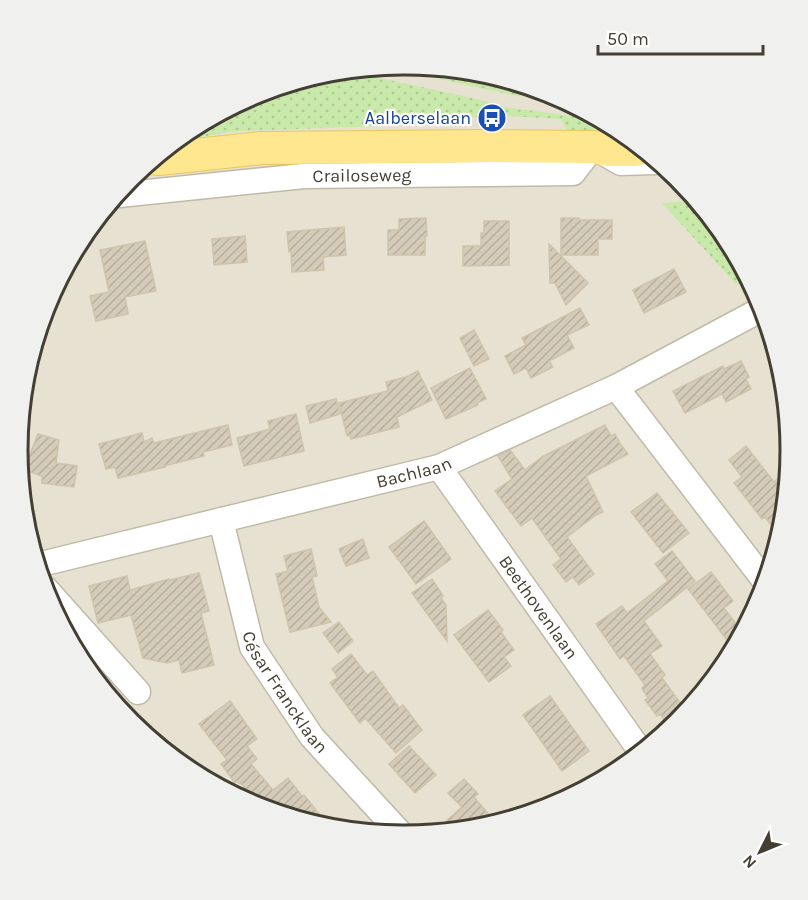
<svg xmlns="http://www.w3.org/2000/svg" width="808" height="900" font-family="Karla,sans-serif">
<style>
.residential{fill:#e7e1d1}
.grass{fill:url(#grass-dots)}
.building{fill:url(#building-hatch);stroke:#cfc4ab;stroke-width:1.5}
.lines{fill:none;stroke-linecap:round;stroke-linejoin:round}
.minor-casing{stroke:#c1baa8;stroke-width:27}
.major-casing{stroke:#e9c75b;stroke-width:34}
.minor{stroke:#fff;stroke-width:24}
.major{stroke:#ffe78f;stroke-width:32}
.labels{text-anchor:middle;stroke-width:4.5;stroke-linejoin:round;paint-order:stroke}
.transit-label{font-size:18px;fill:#164399;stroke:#fff;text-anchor:end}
.street-label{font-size:18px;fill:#443f33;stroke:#fff}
.rim{fill:none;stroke:#443f33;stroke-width:3}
</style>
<defs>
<pattern id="grass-dots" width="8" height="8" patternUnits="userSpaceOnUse" patternTransform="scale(1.5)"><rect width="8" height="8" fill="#c8e9a9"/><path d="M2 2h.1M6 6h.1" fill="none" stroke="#adc992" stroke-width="1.8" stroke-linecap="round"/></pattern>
<pattern id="building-hatch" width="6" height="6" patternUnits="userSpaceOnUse" patternTransform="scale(1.5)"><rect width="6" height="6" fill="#d4cbb8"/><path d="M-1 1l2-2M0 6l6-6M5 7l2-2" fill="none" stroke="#b7af9f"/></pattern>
</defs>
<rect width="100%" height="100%" fill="#f2efe3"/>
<circle class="residential" cx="404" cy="450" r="381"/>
<g class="grass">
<path d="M409 68H422L552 94 559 98 517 96 440 79Z"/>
<path d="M353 74 394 81 481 100 504 107 588 118 604 128 568 133 561 119 488 115 438 124 238 131 188 139 252 96Z"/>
<path d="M678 202 695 203 744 278 742 285 736 284 662 203Z"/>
</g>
<g class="building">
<path d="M426 218 427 236H425V255H388V230H399V219Z"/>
<path d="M561 218H579V220H612V239H598V255H561Z"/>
<path d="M484 221H509V265L463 266V246H481V233H484Z"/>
<path d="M344 227 346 255 323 257 324 270 292 272 291 252H289L287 232Z"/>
<path d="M245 236 247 262 214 265 212 239Z"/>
<path d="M145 241 156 291 125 297 128 314 96 321 90 296 109 292 100 250Z"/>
<path d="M549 244 588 283 566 305 555 283H550Z"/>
<path d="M674 269 686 292 644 313 633 290Z"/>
<path d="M580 308 589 325 567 335 574 348 549 361 553 367 531 378 526 368 514 374 505 356 526 345 522 338Z"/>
<path d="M474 330 489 359 474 366 460 338Z"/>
<path d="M741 361 749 377 746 379 751 389 726 402 722 394 685 413 673 391 723 366 724 369Z"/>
<path d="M470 368 486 399 477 403 478 405 446 419 431 388Z"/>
<path d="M418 371 432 400 397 417 399 427 351 439 350 435 347 436 339 403 388 391 386 382 406 377Z"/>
<path d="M336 399 340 414 310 423 306 406Z"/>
<path d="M296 414 304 451 244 466 237 438 270 429 268 421Z"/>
<path d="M228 425 232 445 203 452 204 456 164 466 165 467 118 478 115 467 106 469 99 444 142 433 144 442 152 438 154 443Z"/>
<path d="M605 425 611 436 615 434 621 445 628 454 586 476 603 512 596 515 567 537 594 574 579 585 573 577 566 582 553 565 561 559 532 518 521 526 495 491 512 479 498 456 510 450 525 470 542 457Z"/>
<path d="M38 434 59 440 56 463 77 466 74 487 42 483V476L22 469 18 448 30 454Z"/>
<path d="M746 446 774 482 785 473 774 529 765 517 762 519 734 483 742 477 729 460Z"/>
<path d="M657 493 689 533 663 553 631 512Z"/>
<path d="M424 521 451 559 416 584 389 547Z"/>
<path d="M363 539 369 558 346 566 339 549Z"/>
<path d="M311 549 317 576 312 577 319 607 331 622 290 632 276 574 288 571 284 556Z"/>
<path d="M672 551 695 581 644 621 662 646 650 654 665 675 662 678 684 708 665 721 660 714 657 716 645 700 648 698 642 688 645 685 624 656 620 659 596 624 622 606 627 613 668 581 655 564Z"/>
<path d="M711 572 733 601 724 608 740 629 730 644 688 589Z"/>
<path d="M199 573 209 611 201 613 214 665 182 673 179 660 167 663 143 658 131 615 98 623 89 586 127 576 130 590 169 579 170 580Z"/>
<path d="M432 579 443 596 441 598 446 605 447 641 412 593Z"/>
<path d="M488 610 503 630 501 632 514 650 504 657 511 666 489 682 454 635Z"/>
<path d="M339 622 353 641 338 653 323 633Z"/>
<path d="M351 654 367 675 373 671 399 708 403 705 422 730 396 753 365 718 360 723 330 683 338 677 332 669Z"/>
<path d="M550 696 589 751 562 771 523 715Z"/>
<path d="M230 701 257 739 247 746 257 759 251 764 273 790 288 778 302 796 304 795 324 820 256 806 254 805 256 803 241 783 240 784 237 781 235 783 221 764 227 760 199 724Z"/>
<path d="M409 746 436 775 415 793 389 764Z"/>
<path d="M464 779 478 794 474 797 492 818 436 830 462 807 448 793Z"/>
</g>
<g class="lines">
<g class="minor-casing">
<g id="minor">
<path id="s1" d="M119 195 304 176 573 173 593 147 621 163 654 162"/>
<path d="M616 387 764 580"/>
<path id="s2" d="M439 467 639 749"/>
<path id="s3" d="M221 520 252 647 312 737 403 836"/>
<path id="s4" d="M41 564 439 467 616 387 762 309"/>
<path d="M46 589 138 692"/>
</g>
</g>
<g class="major-casing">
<path id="major" d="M158 159 262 148 489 146 593 147 609 150H636"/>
</g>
<use href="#minor" class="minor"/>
<use href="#major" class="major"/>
</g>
<defs>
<g id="bus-disc" transform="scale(1.5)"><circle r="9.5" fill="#1a4fb4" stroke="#fff"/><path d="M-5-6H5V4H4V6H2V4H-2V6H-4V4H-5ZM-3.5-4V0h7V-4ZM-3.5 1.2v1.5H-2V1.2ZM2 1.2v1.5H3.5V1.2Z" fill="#fff"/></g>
</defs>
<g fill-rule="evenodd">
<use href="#bus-disc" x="492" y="118"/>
</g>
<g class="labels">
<g class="transit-label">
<text x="471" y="124">Aalberselaan</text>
</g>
<g class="street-label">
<text dy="6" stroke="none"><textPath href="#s1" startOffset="244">Crailoseweg</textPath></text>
<text dy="6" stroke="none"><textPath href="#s4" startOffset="384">Bachlaan</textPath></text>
<text dy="6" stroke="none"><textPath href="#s2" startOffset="172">Beethovenlaan</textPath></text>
<text dy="6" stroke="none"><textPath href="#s3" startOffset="186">César Francklaan</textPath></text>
</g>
</g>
<path d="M0 0H808V900H0ZM403 75H405A375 375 0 0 1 780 450V450A375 375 0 0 1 405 825H403A375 375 0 0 1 28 450V450A375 375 0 0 1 403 75Z" fill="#f0f0ef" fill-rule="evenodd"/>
<path class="rim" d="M403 75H405A375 375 0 0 1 780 450V450A375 375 0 0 1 405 825H403A375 375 0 0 1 28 450V450A375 375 0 0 1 403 75Z"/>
<g transform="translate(760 852) rotate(227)" stroke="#ffffff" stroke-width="4.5" paint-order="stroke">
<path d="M0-4.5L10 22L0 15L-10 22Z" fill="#443f33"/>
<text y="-9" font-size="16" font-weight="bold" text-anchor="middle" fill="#443f33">N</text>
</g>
<path d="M598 45v9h165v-9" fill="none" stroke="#443f33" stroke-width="3"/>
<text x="607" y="45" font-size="18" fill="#443f33" stroke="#ffffff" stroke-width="4.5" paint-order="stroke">50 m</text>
</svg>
